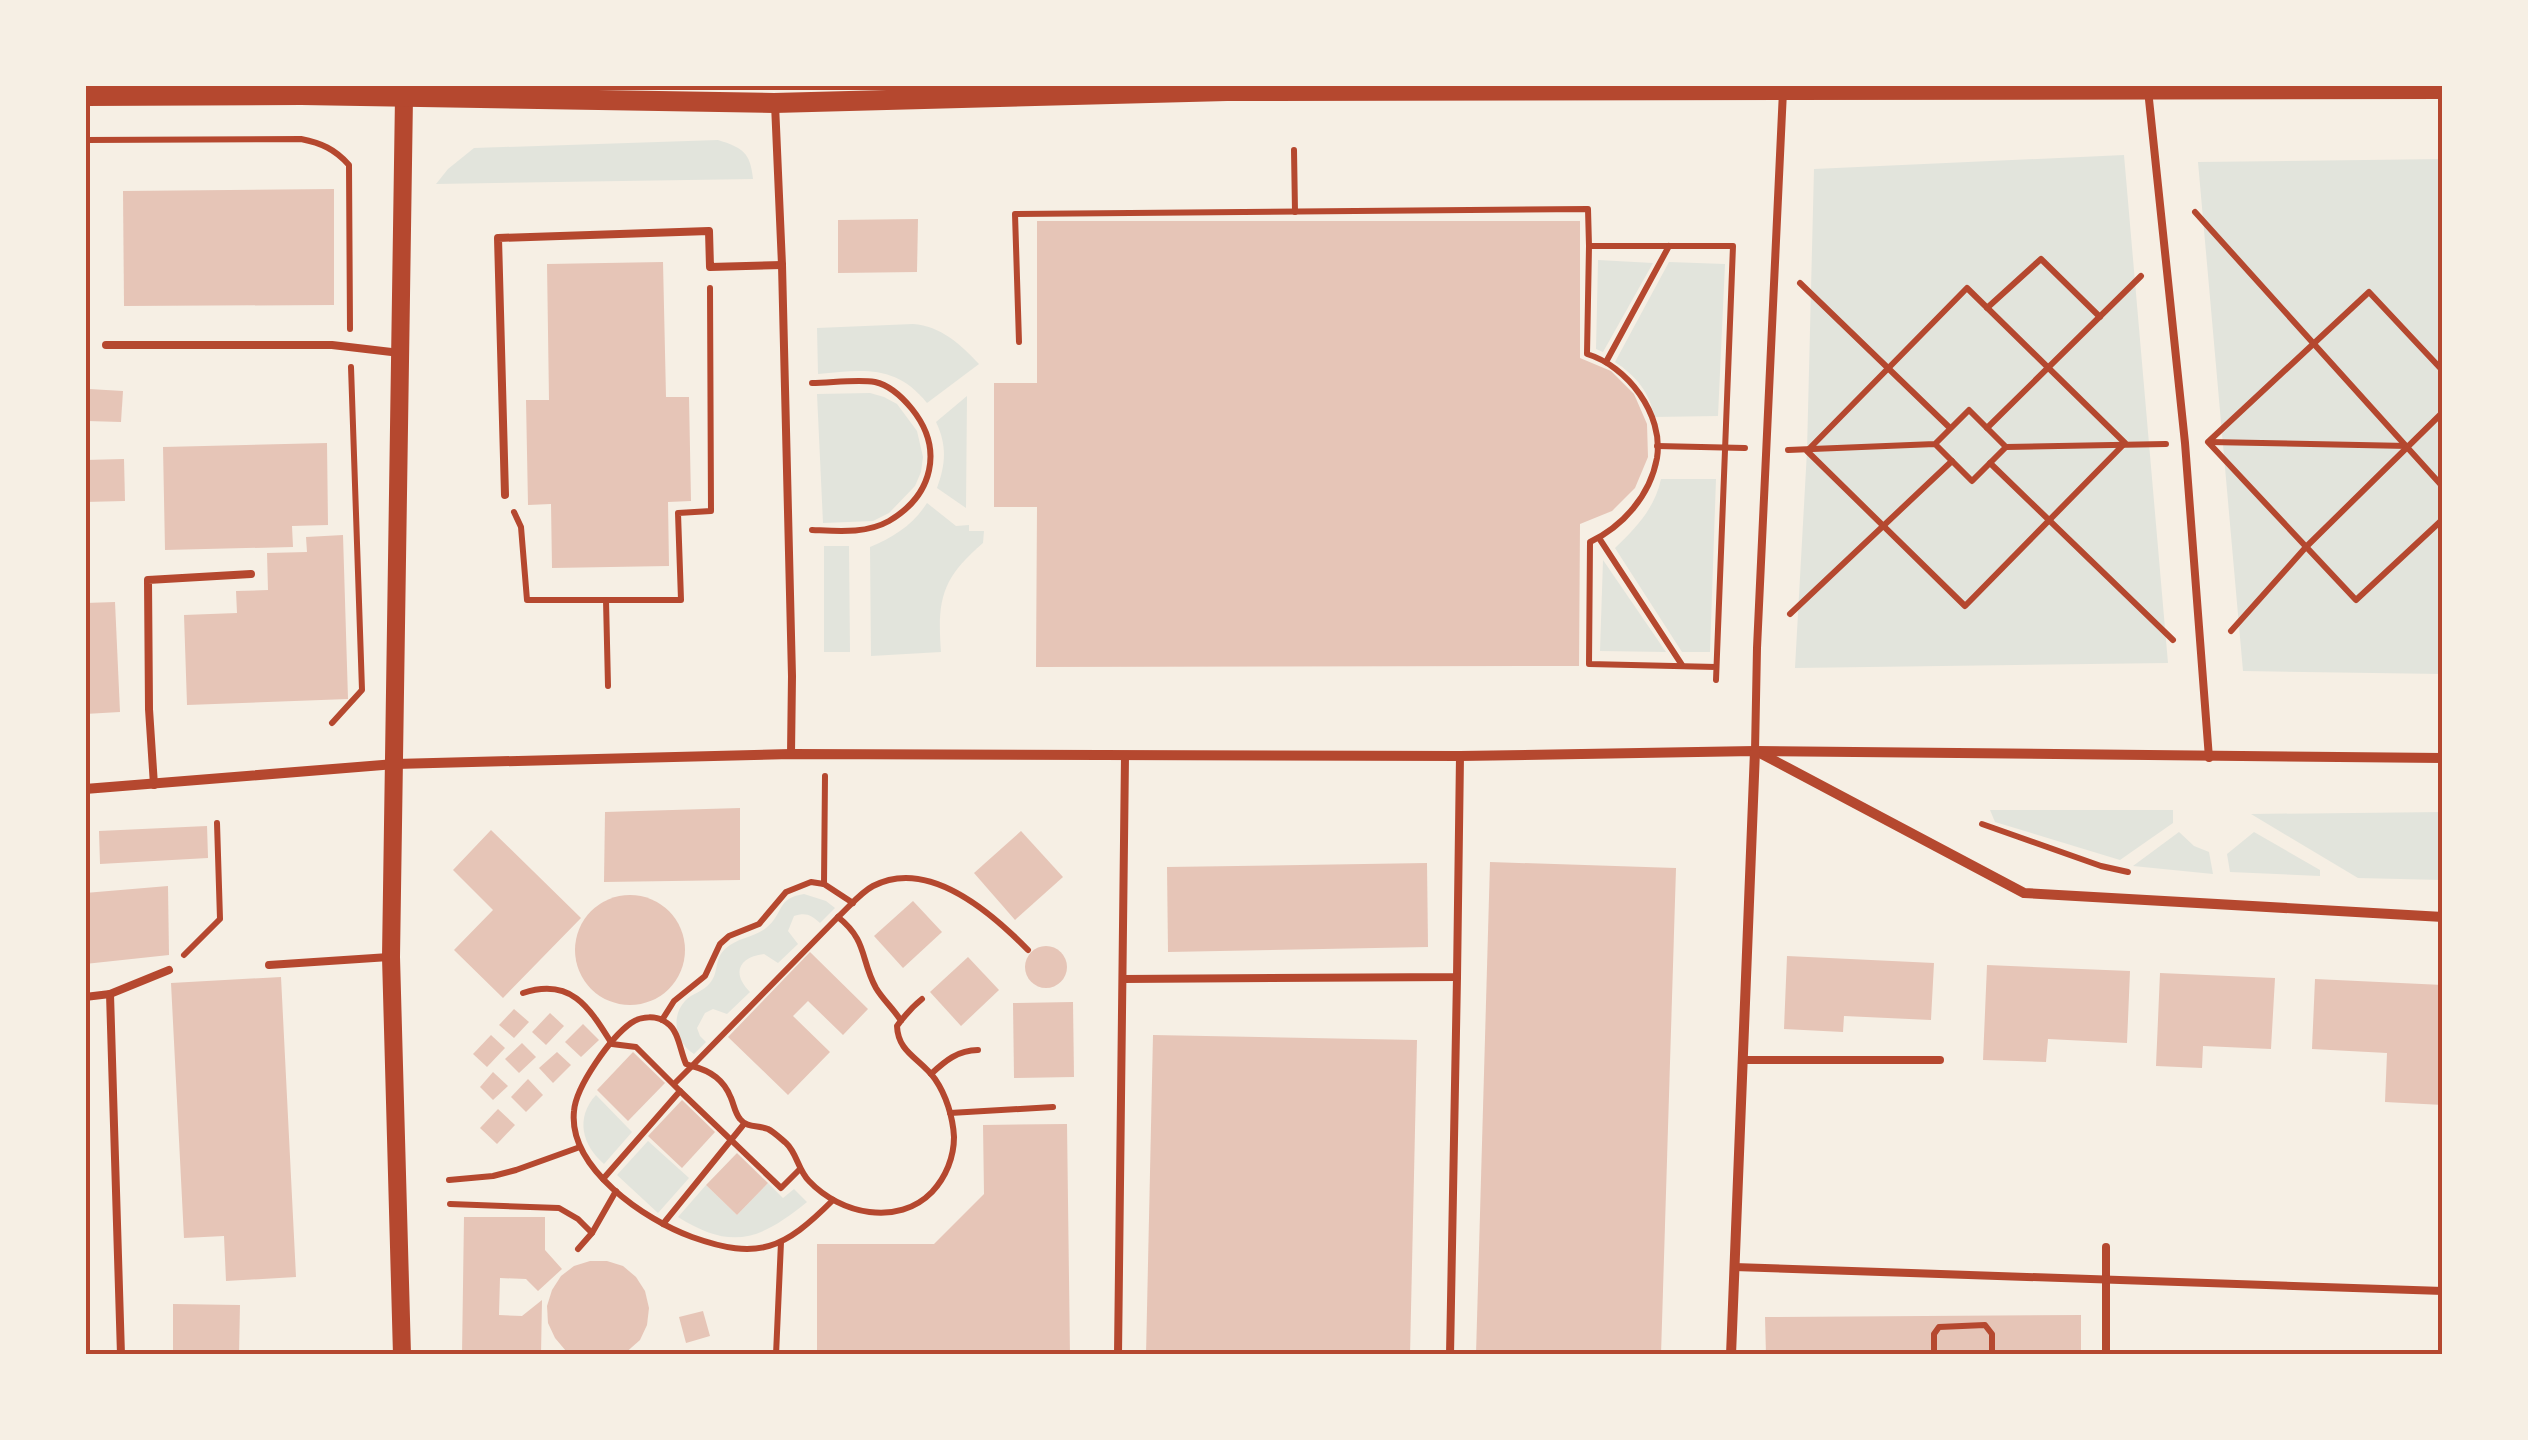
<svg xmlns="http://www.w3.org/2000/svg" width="2528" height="1440" font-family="'Sofia Sans Condensed',sans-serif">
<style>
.green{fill:#e2e4dc}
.building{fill:#e6c5b7}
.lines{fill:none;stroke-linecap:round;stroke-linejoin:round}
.path{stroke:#b5482f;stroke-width:6}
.service{stroke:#b5482f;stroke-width:8}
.minor{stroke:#b5482f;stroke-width:10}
.tertiary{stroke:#b5482f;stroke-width:18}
.secondary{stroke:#b5482f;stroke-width:20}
.neatline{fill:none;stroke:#b5482f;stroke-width:4}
</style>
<rect width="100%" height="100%" fill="#f6efe4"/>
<g class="green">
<path d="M718 140C743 148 750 152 753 179L436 184 448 169 474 148Z"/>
<path d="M2124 155 2168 663 1795 668 1807 451 1814 169Z"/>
<path d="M2443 159V674L2243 671 2198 162Z"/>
<path d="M1598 260 1653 263 1603 352 1596 349Z"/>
<path d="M1669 262 1725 264 1718 416 1654 417C1650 392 1636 376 1615 362Z"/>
<path d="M913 324C941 326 960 344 979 364L927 403C896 364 862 370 818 374L817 328Z"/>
<path d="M870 393 884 397 897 404 917 431 923 457 921 472 915 486 889 513 873 521 823 523 817 394Z"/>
<path d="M967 396 966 508 937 488C946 464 947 445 936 422Z"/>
<path d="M1661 479H1716L1710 652H1682L1615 548C1636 528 1655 508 1661 479Z"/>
<path d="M927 503 956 526 969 525V531H984L983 543C942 578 937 599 941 652L871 656 870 547C894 537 913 525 927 503Z"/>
<path d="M824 546H849L850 652H824Z"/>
<path d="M1603 560 1666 652 1600 651Z"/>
<path d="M1990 810H2173V823L2120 860 1995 822Z"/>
<path d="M2443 812V880L2358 878 2251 814Z"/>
<path d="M2179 832 2194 846 2209 852 2213 874 2133 866Z"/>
<path d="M2254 832 2320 870V876L2230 872 2227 854Z"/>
<path d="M804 894 826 901 835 908 820 923C811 915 806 912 794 916L788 931 798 944 778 963 764 954C739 957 731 973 750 992L727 1014 713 1009 705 1013 697 1028 700 1036 706 1042 694 1054C676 1043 670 1017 685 1001 692 993 703 992 710 983 719 973 714 959 725 949 738 937 753 938 766 928 784 914 776 898 804 894Z"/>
<path d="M596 1095 632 1132 604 1164C582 1145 575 1118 596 1095Z"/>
<path d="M648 1141 689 1178 658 1213 617 1175Z"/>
<path d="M768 1183 783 1198 794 1189 807 1202C760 1240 732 1251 678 1217L706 1185 737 1215Z"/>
</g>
<g class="building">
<path d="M334 189V305L124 306 123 191Z"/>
<path d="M918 219 917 272 838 273V220Z"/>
<path d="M1037 221H1580V358L1611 371 1634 394 1647 424 1648 457 1635 488 1612 511 1580 524 1579 666 1036 667 1037 507H994V383H1037Z"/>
<path d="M663 262 666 397H689L691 501 668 502 669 566 552 568 551 504 528 505 526 400H549L547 264Z"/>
<path d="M89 389 123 391 121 422 87 421Z"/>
<path d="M327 443 328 525 292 526 293 547 165 550 163 447Z"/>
<path d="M124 459 125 501 85 502V460Z"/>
<path d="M343 535 348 699 187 705 184 615 237 613 236 591 268 590 267 553 307 552 306 537Z"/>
<path d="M115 602 120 712 85 714V603Z"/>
<path d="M740 808V880L604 882 605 812Z"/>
<path d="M207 826 208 858 100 864 99 831Z"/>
<path d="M491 830 581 918 503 998 454 950 493 910 453 870Z"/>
<path d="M1021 831 1063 877 1015 920 974 873Z"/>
<path d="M1490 862 1676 868 1661 1355H1476Z"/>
<path d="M1427 863 1428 947 1168 952 1167 867Z"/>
<path d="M168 886 169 955 85 964V893Z"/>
<circle cx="630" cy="950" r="55"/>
<path d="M913 901 942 932 903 968 874 936Z"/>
<circle cx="1046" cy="967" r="21"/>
<path d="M810 952 868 1009 843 1035 808 1001 793 1016 830 1052 788 1095 728 1037Z"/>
<path d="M1787 956 1934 963 1931 1020 1844 1016 1843 1032 1784 1029Z"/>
<path d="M968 957 999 990 961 1026 930 992Z"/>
<path d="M1987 965 2130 971 2127 1043 2048 1039 2046 1062 1983 1060Z"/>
<path d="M2160 973 2275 978 2271 1049 2203 1046 2202 1068 2156 1066Z"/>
<path d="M281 977 296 1277 226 1281 224 1236 184 1238 171 983Z"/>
<path d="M2315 979 2443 985V1105L2385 1102 2387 1053 2312 1049Z"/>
<path d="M1073 1002 1074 1077 1014 1078 1013 1003Z"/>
<path d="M514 1009 529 1022 514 1038 499 1025Z"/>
<path d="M550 1013 564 1026 546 1045 532 1032Z"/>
<path d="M583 1024 599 1040 581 1057 565 1042Z"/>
<path d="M491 1035 505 1048 487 1067 473 1054Z"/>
<path d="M1153 1035 1417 1040 1410 1355H1146Z"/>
<path d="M522 1043 536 1057 519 1073 505 1059Z"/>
<path d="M557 1052 571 1065 553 1083 539 1068Z"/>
<path d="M633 1052 665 1083 628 1121 597 1090Z"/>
<path d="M493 1072 508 1086 493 1100 480 1087Z"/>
<path d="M528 1079 543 1095 526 1112 511 1097Z"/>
<path d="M682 1100 715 1132 682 1168 648 1136Z"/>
<path d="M498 1109 515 1125 497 1144 480 1128Z"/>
<path d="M1067 1124 1070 1355H817V1244H934L984 1194 983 1125Z"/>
<path d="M737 1153 768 1183 737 1215 706 1185Z"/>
<path d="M464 1217H545V1250L562 1269 538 1291 526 1279 500 1278 499 1315 522 1316 542 1300 541 1355H462Z"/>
<path d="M590 1261H607L623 1266 636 1277 645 1291 649 1308 647 1325 640 1340 623 1355H573L566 1351 555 1338 548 1323 547 1306 552 1290 561 1276 574 1266Z"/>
<path d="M173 1304 240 1305 239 1355H173Z"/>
<path d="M703 1311 710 1336 686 1343 679 1317Z"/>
<path d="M2081 1315V1355H1766L1765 1317Z"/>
</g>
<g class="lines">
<g class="path">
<path d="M85 140 301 139C321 143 335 149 349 165L350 329"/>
<path d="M1294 150 1295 212"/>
<path d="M2195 212 2443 487"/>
<path d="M1800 283 1950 428"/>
<path d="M1967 288 2125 443 1965 606 1807 451Z"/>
<path d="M1987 308 2041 259 2100 317"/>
<path d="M1019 342 1015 214 1588 209 1589 246"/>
<path d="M1606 362 1669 246"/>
<path d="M2443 371 2369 292 2208 442 2356 600 2443 519"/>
<path d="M1987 428 2141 276"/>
<path d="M2209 442 2408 446"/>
<path d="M1657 446 1745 448"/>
<path d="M2006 447 2166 444"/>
<path d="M1788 450 1935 444 1969 410 2006 447 1972 481 1935 444"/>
<path d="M1990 463 2173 640"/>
<path d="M514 512 521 527 527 600H681L678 513 711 511 710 288"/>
<path d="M812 530C837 531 866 534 889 521 933 495 944 449 912 409 903 398 889 385 875 382 857 379 830 383 812 383"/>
<path d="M1599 538 1682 665"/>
<path d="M606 600 608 686"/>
<path d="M1790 614 1952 461"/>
<path d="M2231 631 2306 547 2443 412"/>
<path d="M1716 680 1733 246H1589L1587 354C1627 366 1664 414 1657 458 1650 496 1623 526 1590 542L1589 664 1716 667"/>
<path d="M332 723 362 690 351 367"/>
<path d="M1982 824 2101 866 2128 872"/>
<path d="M824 884 825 776"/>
<path d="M838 917C849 907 860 893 873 886 928 857 992 913 1028 950"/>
<path d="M184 955 220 919 217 823"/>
<path d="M523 993C571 977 589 1007 612 1044L636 1047 680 1091 603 1179"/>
<path d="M662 1020 674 1001 705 976 720 944 729 936 759 924 786 892 811 882 824 884 853 903"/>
<path d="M901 1021C894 1009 883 1000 876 988 860 959 868 941 838 917L692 1066C711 1071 724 1080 731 1098 734 1105 735 1113 740 1119 747 1128 758 1125 768 1129 774 1132 780 1138 786 1143 797 1153 798 1170 809 1181 840 1214 898 1227 932 1192 946 1177 954 1157 954 1137 953 1117 946 1095 935 1079 920 1058 898 1053 897 1026 905 1015 912 1007 922 999"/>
<path d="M931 1074C945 1061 958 1050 978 1050"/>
<path d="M674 1084 692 1066 686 1064C680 1051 679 1031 667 1023 657 1015 641 1016 631 1023 611 1037 576 1086 574 1111 568 1168 645 1220 692 1237 759 1261 784 1249 833 1200"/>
<path d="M680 1091 781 1188 800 1169"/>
<path d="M950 1113 1053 1107"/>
<path d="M449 1180 493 1176 516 1170 580 1147"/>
<path d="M450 1204 559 1208 578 1219 592 1233"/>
<path d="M663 1224 744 1124"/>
<path d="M578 1249 592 1233 616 1191"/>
<path d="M776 1355 781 1242"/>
<path d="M1934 1355V1334L1939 1327 1985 1325 1992 1334V1355"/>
</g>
<g class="service">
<path d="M2148 90 2185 443 2209 758"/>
<path d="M775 104 782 265 792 676 791 754"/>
<path d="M106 345H332L400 353"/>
<path d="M505 495 498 238 709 231 710 267 782 265"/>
<path d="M1755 751 1757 648 1783 91"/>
<path d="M154 785 149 709 148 580 251 574"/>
<path d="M269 965 389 957"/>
<path d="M1123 979 1457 977 1460 756"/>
<path d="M110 994 121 1355"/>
<path d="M85 997 110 994 169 970"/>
<path d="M1742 1060H1940"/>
<path d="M2106 1247V1355"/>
<path d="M1734 1267 2443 1291"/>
<path d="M1118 1355 1125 756"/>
<path d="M1450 1355 1457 977"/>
</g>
<g class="minor">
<path d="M1760 753 2024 893 2443 917"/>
<path d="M85 789 395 764 791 754 1460 756 1755 751 2443 758"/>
<path d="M1731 1355 1755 751"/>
</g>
<path class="tertiary" d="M402 1355 391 957 404 97"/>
<path class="secondary" d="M85 96 301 95 774 103 1227 91 2443 89"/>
</g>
<rect width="2528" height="1440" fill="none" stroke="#f6efe4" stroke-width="175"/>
<rect x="88" y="88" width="2352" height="1264" class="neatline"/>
</svg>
